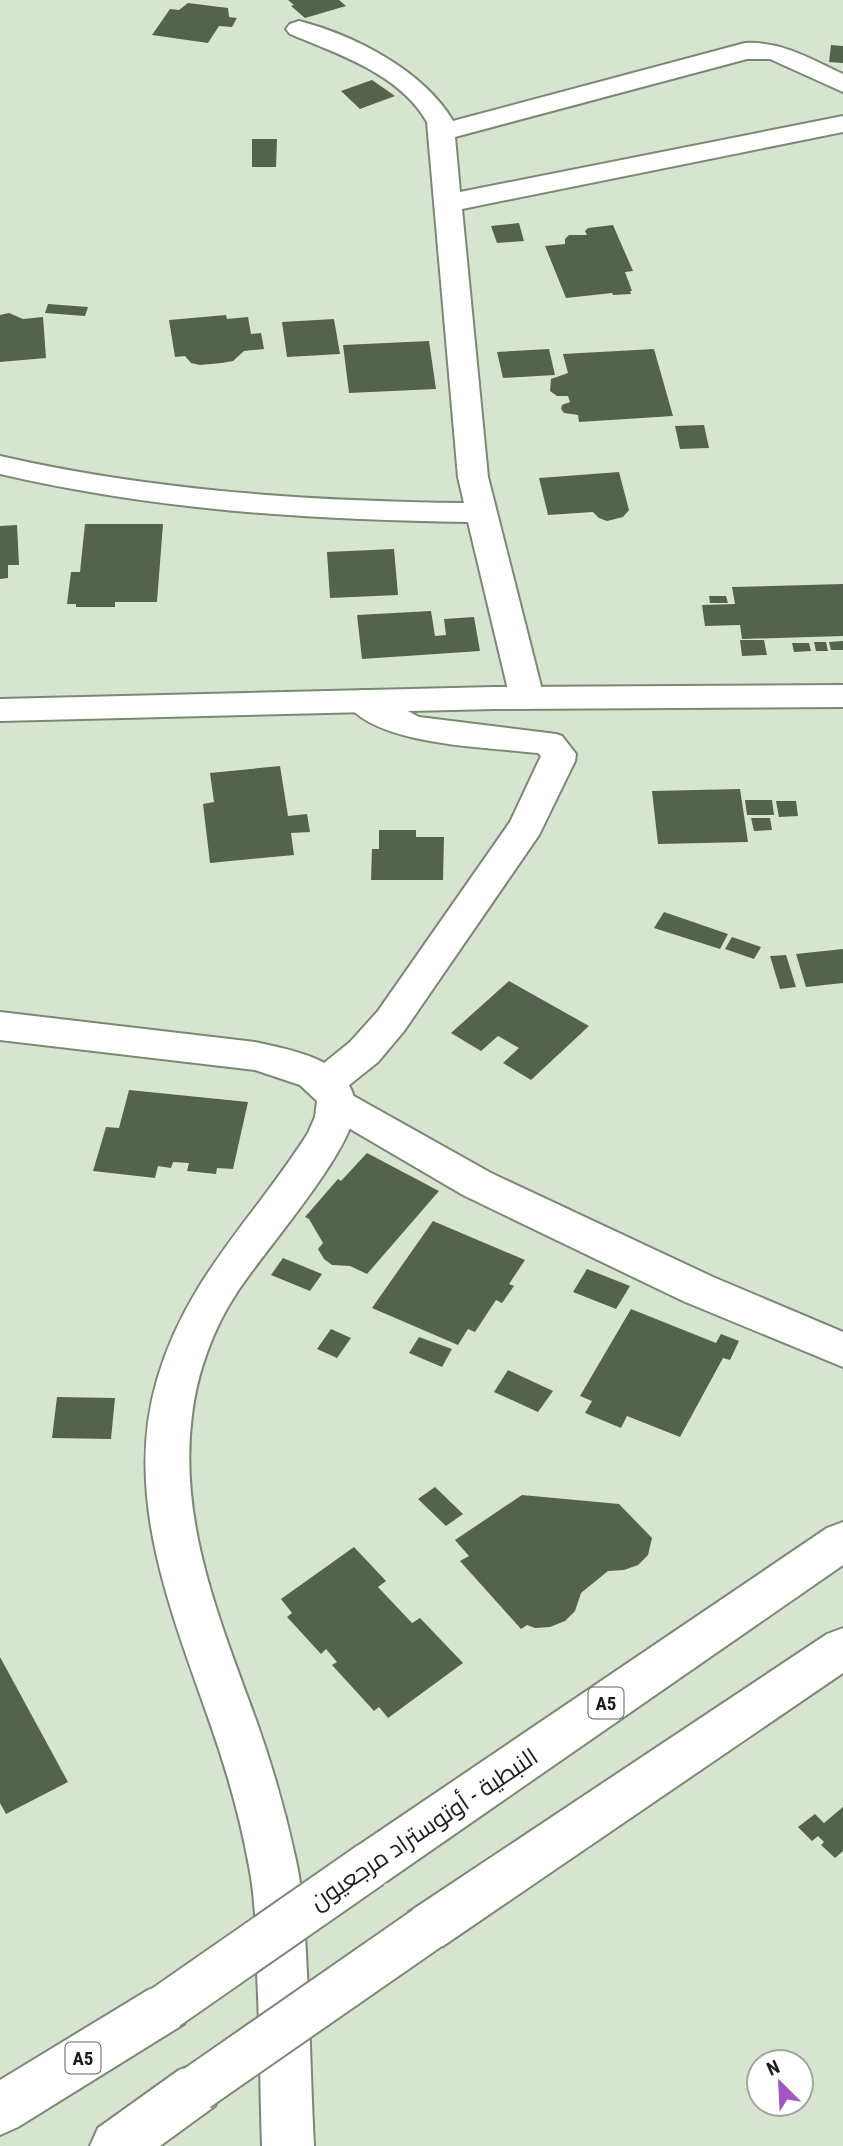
<svg xmlns="http://www.w3.org/2000/svg" width="843" height="2146" font-family="'Roboto Condensed',Cairo,sans-serif">
<style>
.building{fill:#566250}
.lines{fill:none;stroke-linecap:round;stroke-linejoin:round}
.minor-casing{stroke:#7b8875;stroke-width:4}
.tertiary-casing{stroke:#7b8875;stroke-width:4}
.trunk-casing{stroke:#7b8875;stroke-width:4}
.minor{fill:#fff;fill-rule:evenodd}
.tertiary{fill:#fff;fill-rule:evenodd}
.trunk{fill:#fff;fill-rule:evenodd}
.trunk-bridge-casing{stroke:#7b8875;stroke-width:50;stroke-linecap:butt}
.trunk-bridge{stroke:#fff;stroke-width:46}
.labels{text-anchor:middle;stroke-width:7;stroke-linejoin:round;paint-order:stroke}
.shield{fill:#fff;stroke:#5e625d;stroke-width:2}
.shield-label{font-size:19px;font-weight:bold;fill:#191e17}
.near-street-label{font-size:24px;fill:#191e17;stroke:#fff}
</style>
<rect width="100%" height="100%" fill="#d7e5d0"/>
<g class="building">
<path d="M288 0H339L346 6 305 18 291 6 294 5Z"/>
<path d="M188 3 228 8 229 17 237 18 232 27 219 26 208 43 152 35 170 9 179 10Z"/>
<path d="M831 45 843 46V63L829 62Z"/>
<path d="M372 80 395 96 360 109 341 91Z"/>
<path d="M252 139H277L276 167H252Z"/>
<path d="M519 223 524 241 497 243 491 226Z"/>
<path d="M613 225 633 271 625 272 632 291H630L631 294 613 295 612 293 566 298 545 246 565 244V239L569 235H587L585 231 588 228Z"/>
<path d="M48 304 88 307 85 316 45 313Z"/>
<path d="M9 313 23 319 43 317 46 358 0 362V315Z"/>
<path d="M226 315 227 319 248 317 251 334 261 333 264 349 244 351 233 361 222 363 200 365 191 363 185 356 175 357 169 320Z"/>
<path d="M334 319 340 354 287 357 282 322Z"/>
<path d="M429 341 436 389 349 393 343 345Z"/>
<path d="M549 349 555 375 503 378 497 352Z"/>
<path d="M654 349 673 416 579 422 578 415 564 413 561 409 562 405 570 402 568 396H557L550 391 551 379 568 373 563 354Z"/>
<path d="M704 425 709 448 680 449 675 426Z"/>
<path d="M619 472 629 510 623 517 607 521 599 518 593 512 548 515 539 478Z"/>
<path d="M85 524H163L157 602H115V607H76V604H67L71 572H80Z"/>
<path d="M17 525 19 565H8V578L0 579V526Z"/>
<path d="M394 549 398 595 330 598 327 552Z"/>
<path d="M843 584V636L742 639 740 625 705 626 702 605 735 604 732 587Z"/>
<path d="M709 596H726L728 603H710Z"/>
<path d="M431 611 435 636 446 635 444 619 474 617 480 651 362 659 357 615Z"/>
<path d="M740 640H764L767 655 742 656Z"/>
<path d="M843 641V650H831L829 642Z"/>
<path d="M814 642H826L828 651H816Z"/>
<path d="M792 643H809L811 651 794 652Z"/>
<path d="M280 766 288 816 307 814 310 832 291 833 294 855 210 863 203 804 214 802 210 773Z"/>
<path d="M740 789 748 842 658 844 652 791Z"/>
<path d="M745 800H772L774 815H747Z"/>
<path d="M776 801H796L798 816 779 817Z"/>
<path d="M751 818H770L772 830 754 831Z"/>
<path d="M379 830H416V837H444L443 880H371L372 849H379Z"/>
<path d="M664 912 728 934 720 949 654 928Z"/>
<path d="M732 937 761 947 754 959 725 949Z"/>
<path d="M843 949V983L806 987 796 954Z"/>
<path d="M786 955 796 987 780 989 770 956Z"/>
<path d="M509 981 589 1026 531 1080 503 1063 519 1048 498 1036 481 1051 451 1033Z"/>
<path d="M129 1090 248 1102 233 1169 217 1168 216 1174 187 1171 189 1163 173 1162 171 1168 158 1166 155 1178 93 1171 106 1127 119 1128Z"/>
<path d="M367 1153 439 1191 367 1274 350 1266 332 1265 324 1259 318 1249 323 1243 309 1219 305 1217 338 1179 341 1181Z"/>
<path d="M433 1221 525 1260 509 1284 514 1286 502 1303 496 1300 475 1332 468 1329 458 1345 372 1308Z"/>
<path d="M283 1258 322 1274 310 1291 271 1275Z"/>
<path d="M587 1269 630 1286 616 1309 573 1292Z"/>
<path d="M631 1309 716 1343 721 1334 739 1341 730 1360 723 1358 680 1437 627 1416 621 1428 585 1413 592 1401 580 1396Z"/>
<path d="M331 1329 351 1338 337 1358 317 1349Z"/>
<path d="M419 1337 452 1349 442 1367 409 1353Z"/>
<path d="M508 1370 553 1391 538 1412 494 1392Z"/>
<path d="M57 1397 115 1398 111 1439 52 1438Z"/>
<path d="M435 1487 463 1514 446 1526 418 1499Z"/>
<path d="M522 1495 619 1504 652 1538 648 1555 638 1565 624 1570 608 1571 581 1593 575 1611 565 1621 550 1627 535 1628 527 1625 521 1629 460 1561 469 1556 455 1540Z"/>
<path d="M354 1547 386 1581 378 1587 412 1623 420 1618 463 1663 388 1718 379 1707 374 1711 332 1665 337 1662 326 1649 321 1654 287 1617 292 1613 281 1599Z"/>
<path d="M0 1657 68 1782 6 1814 0 1803Z"/>
<path d="M843 1807V1851L835 1858 821 1845 824 1842 818 1836 812 1841 798 1827 815 1814 824 1823Z"/>
</g>
<g class="lines">
<g class="minor-casing">
<g id="minor">
<path d="M299 21C354 35 424 71 453 121L745 43C781 41 811 59 843 74V92L770 59H747L455 137 460 192 843 116V132L462 209 488 477 544 698 539 706 527 709 515 706 510 698 468 522C310 520 155 510 0 474V456C153 491 307 501 464 503L458 477 427 122C400 74 338 54 290 34L286 29 290 24Z"/>
<path d="M362 690 374 693 419 717 556 734 562 736 576 754 575 761 539 835 404 1031 378 1062 343 1090 491 1173 713 1277 843 1332V1367L683 1301 463 1195 323 1113 318 1103 322 1095 313 1092 308 1082 313 1072 350 1042 378 1011 510 822 541 756 538 753C489 747 373 746 345 701L350 693Z"/>
</g>
</g>
<g class="tertiary-casing">
<g id="tertiary">
<path d="M843 685V707L494 709 0 721V699L494 687Z"/>
<path d="M0 1012 255 1042C289 1050 348 1058 355 1102 362 1142 260 1255 236 1294 213 1329 197 1373 192 1415 178 1522 220 1621 256 1720 272 1765 285 1810 295 1856 304 1894 305 1934 307 1973 310 2031 311 2088 314 2146H262C260 2088 260 2031 257 1973 256 1938 256 1901 249 1866 240 1816 226 1768 209 1720 171 1611 123 1496 157 1380 187 1277 253 1220 308 1133L315 1117 317 1101 300 1085 255 1070 0 1040Z"/>
</g>
</g>
<g class="trunk-casing">
<g id="trunk">
<path d="M843 1522V1565L387 1881 370 1888 353 1881 346 1865 353 1849 827 1528Z"/>
<path d="M843 1628V1673L443 1946 426 1952 409 1946 401 1929 409 1912 827 1634Z"/>
<path d="M166 1983 184 1990 191 2007 184 2024 18 2127 0 2135V2080L148 1990Z"/>
<path d="M197 2063 215 2070 223 2088 215 2106 160 2146H90L98 2128 179 2070Z"/>
</g>
</g>
<use href="#minor" class="minor"/>
<use href="#tertiary" class="tertiary"/>
<use href="#trunk" class="trunk"/>
<g class="trunk-bridge-casing">
<g id="trunk-bridge">
<path d="M166 2007 370 1865"/>
<path d="M197 2088 426 1929"/>
</g>
</g>
<use href="#trunk-bridge" class="trunk-bridge"/>
</g>
<g class="labels">
<g class="shield">
<rect x="588.5" y="1687.5" width="35" height="31" rx="5"/>
<rect x="65.5" y="2042.5" width="35" height="31" rx="5"/>
</g>
<g class="shield-label">
<text x="606" y="1710">A5</text>
<text x="83" y="2065">A5</text>
</g>
<g class="near-street-label">
<text transform="translate(424 1829) rotate(-34)" y="8">النبطية - أوتوستراد مرجعيون</text>
</g>
</g>
<g transform="translate(780 2083) rotate(336)"><circle r="33" fill="#ffffff" stroke="#a3a5a2" stroke-width="2"/>
<path d="M0-5L12 26L0 18L-12 26Z" fill="#a355c6"/>
<text y="-10" font-size="19" font-weight="bold" text-anchor="middle" fill="#191e17">N</text>
</g>
</svg>
